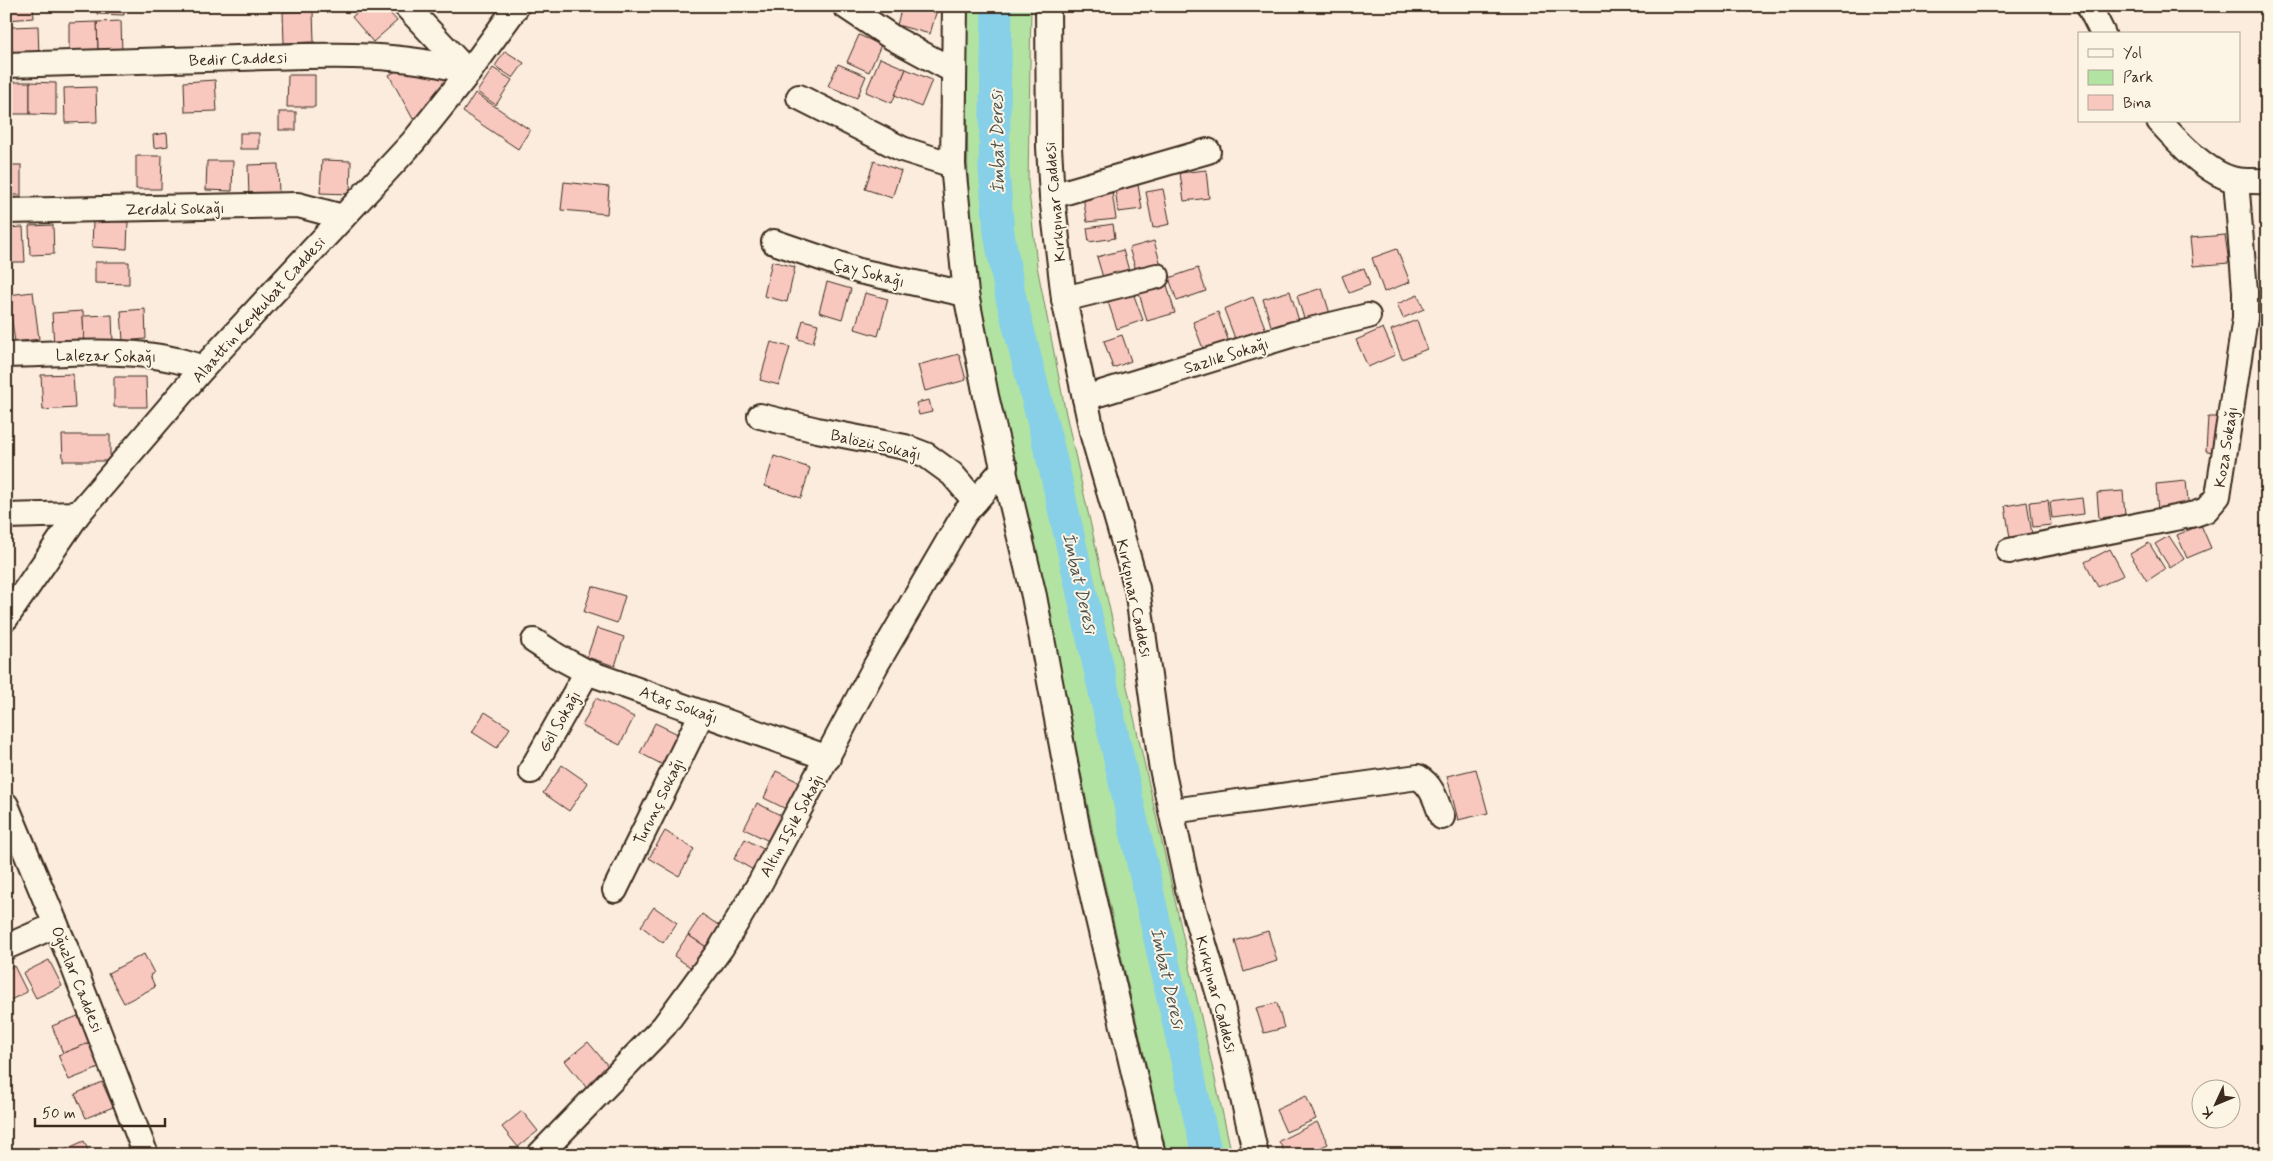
<svg xmlns="http://www.w3.org/2000/svg" width="2273" height="1161" font-family="Mynerve,sans-serif">
<style>
.green{fill:#b2e3a3;stroke:#768660}
.lines{fill:none;stroke-linecap:round;stroke-linejoin:round}
.river{stroke:#87d0e8;stroke-width:31}
.building{fill:#f8c8bf;stroke:#3b2a1e}
.minor-casing{stroke:#3b2a1e;stroke-width:28}
.minor{stroke:#fcf5e5;stroke-width:24}
.labels{text-anchor:middle;stroke-width:4;stroke-linejoin:round;paint-order:stroke}
.street-label{font-size:16px;fill:#3b2a1e;stroke:#fcf5e5}
.water-label{font-size:18px;font-style:italic;fill:#4e5450;stroke:#fcf5e5}
</style>
<rect width="100%" height="100%" fill="#fbecdd"/>
<filter id="ink" filterUnits="userSpaceOnUse"><feTurbulence type="fractalNoise" baseFrequency=".02" numOctaves="2"/><feDisplacementMap in="SourceGraphic" scale="10" xChannelSelector="R" yChannelSelector="G"/><feConvolveMatrix kernelMatrix="1 2 1 2 8 2 1 2 1" color-interpolation-filters="sRGB"/></filter>
<g filter="url(#ink)">
<path class="green" d="M966 6H1031L1028 182 1037 266 1066 414 1232 1155H1167L1093 833 1048 605 1014 471 975 294 968 185Z"/>
<g class="lines">
<path class="river" d="M997 6 994 169 999 233 1010 294 1055 472 1207 1155"/>
</g>
<g class="building">
<path d="M6 6H33L34 18 6 20Z"/>
<path d="M97 6H124V15L97 14Z"/>
<path d="M365 6H384L397 21 373 42 352 17Z"/>
<path d="M902 6H938L930 34 897 25Z"/>
<path d="M313 11 314 42 284 43 283 12Z"/>
<path d="M121 21 122 53H98L97 22Z"/>
<path d="M97 22 98 53 69 54V23Z"/>
<path d="M38 26 39 57 12 58 11 27Z"/>
<path d="M859 35 881 45 869 72 847 62Z"/>
<path d="M505 51 524 63 513 78 495 66Z"/>
<path d="M880 58 906 69 892 103 866 92Z"/>
<path d="M838 64 866 76 857 98 828 86Z"/>
<path d="M405 66 409 74 422 67 426 75 440 67 450 86 436 93 439 99 426 105 429 110 413 119 389 75Z"/>
<path d="M493 68 512 80 496 105 477 92Z"/>
<path d="M906 69 932 80 921 107 895 95Z"/>
<path d="M288 75H315V107H287Z"/>
<path d="M215 80 217 111 185 112 184 82Z"/>
<rect x="6" y="82" width="24" height="32"/>
<path d="M30 82 56 83V115L30 114Z"/>
<path d="M96 87 97 122 65 123 64 88Z"/>
<path d="M475 93 530 130 518 149 463 112Z"/>
<rect x="279" y="112" width="17" height="18"/>
<path d="M167 133 168 146 154 148 153 135Z"/>
<rect x="240" y="133" width="19" height="16"/>
<path d="M136 156H162L161 189H136Z"/>
<path d="M322 160 351 161 350 194 320 193Z"/>
<path d="M207 161H233L232 191 206 190Z"/>
<path d="M874 161 901 171 892 198 865 189Z"/>
<path d="M278 164 279 196 249 197 248 165Z"/>
<rect x="6" y="165" width="15" height="30"/>
<path d="M1206 170 1209 198 1184 201 1180 173Z"/>
<path d="M564 182 609 187 607 214 561 210Z"/>
<path d="M1138 185 1142 209 1118 212 1115 188Z"/>
<path d="M1163 189 1170 224 1153 228 1146 192Z"/>
<path d="M1112 192 1116 219 1087 222 1083 196Z"/>
<path d="M93 221 128 222 127 249 92 247Z"/>
<path d="M1113 224 1115 238 1089 242 1087 228Z"/>
<path d="M53 225 54 254 30 255 29 226Z"/>
<path d="M23 227 25 262H6V228Z"/>
<path d="M2225 235 2229 263 2193 266 2190 238Z"/>
<path d="M1154 241 1161 265 1137 273 1129 248Z"/>
<path d="M1397 249 1410 282 1384 292 1372 258Z"/>
<path d="M1123 250 1130 274 1104 281 1097 257Z"/>
<path d="M772 261 795 267 787 302 764 296Z"/>
<path d="M95 262H129V284L95 283Z"/>
<path d="M1198 268 1206 291 1177 301 1169 278Z"/>
<path d="M1364 268 1370 285 1349 293 1342 276Z"/>
<path d="M827 282 851 289 842 319 819 312Z"/>
<path d="M1167 285 1175 313 1147 321 1139 293Z"/>
<path d="M1322 288 1331 317 1306 325 1297 296Z"/>
<path d="M1290 291 1299 321 1272 329 1263 299Z"/>
<path d="M33 292 39 339 15 342 8 295Z"/>
<path d="M865 293 888 299 878 336 855 329Z"/>
<path d="M1133 293 1143 320 1117 329 1108 302Z"/>
<path d="M1418 295 1424 309 1403 318 1397 304Z"/>
<path d="M1253 297 1266 330 1236 341 1224 309Z"/>
<path d="M145 309 146 339 123 341 121 311Z"/>
<path d="M83 311 84 344 54 345 52 313Z"/>
<path d="M1218 312 1230 345 1205 354 1193 322Z"/>
<path d="M112 315 113 343 84 344 83 316Z"/>
<path d="M803 320 818 324 813 343 798 339Z"/>
<path d="M1417 320 1427 349 1402 359 1391 330Z"/>
<path d="M1383 328 1395 355 1368 367 1356 340Z"/>
<path d="M1122 335 1131 361 1113 368 1104 341Z"/>
<path d="M771 342 790 347 779 385 760 380Z"/>
<path d="M959 354 966 380 925 391 918 365Z"/>
<path d="M73 374 75 408 43 410 41 375Z"/>
<path d="M114 377H146L147 407H114Z"/>
<path d="M929 400 932 412 919 415 916 403Z"/>
<path d="M2208 417H2218L2217 452 2206 451Z"/>
<path d="M62 435H110V461H63Z"/>
<path d="M774 456 810 468 801 498 765 486Z"/>
<path d="M2186 481 2189 511 2158 513 2156 484Z"/>
<path d="M2123 491 2125 515 2099 518 2097 493Z"/>
<path d="M2082 498 2084 514 2052 518 2050 502Z"/>
<path d="M2048 500 2051 525 2033 527 2030 502Z"/>
<path d="M2027 502 2032 534 2010 538 2005 506Z"/>
<path d="M2201 525 2211 548 2187 558 2177 535Z"/>
<path d="M2169 536 2184 559 2170 568 2155 544Z"/>
<path d="M2149 543 2165 569 2147 581 2130 554Z"/>
<path d="M2110 549 2124 575 2098 587 2085 562Z"/>
<path d="M592 586 625 596 617 623 584 612Z"/>
<path d="M597 628 624 637 615 666 587 657Z"/>
<path d="M596 698 634 717 620 745 582 726Z"/>
<path d="M485 712 510 728 497 748 472 732Z"/>
<path d="M655 723 680 735 665 766 640 753Z"/>
<path d="M562 765 588 783 569 811 543 793Z"/>
<path d="M1476 769 1488 813 1458 820 1447 776Z"/>
<path d="M776 771 805 785 792 812 764 798Z"/>
<path d="M757 803 782 816 769 841 744 829Z"/>
<path d="M665 831 694 849 679 876 649 858Z"/>
<path d="M745 839 767 851 755 871 734 859Z"/>
<path d="M654 907 677 923 663 943 641 926Z"/>
<path d="M702 914 724 929 711 950 688 935Z"/>
<path d="M1268 931 1277 961 1244 972 1235 941Z"/>
<path d="M688 935 711 950 696 971 674 956Z"/>
<path d="M144 954 154 973 150 975 155 987 124 1003 108 973Z"/>
<path d="M49 960 62 986 36 998 23 973Z"/>
<path d="M14 966 27 992 6 1002V969Z"/>
<path d="M1277 1003 1284 1028 1264 1033 1256 1008Z"/>
<path d="M78 1016 89 1043 63 1053 52 1026Z"/>
<path d="M588 1042 609 1067 586 1087 565 1061Z"/>
<path d="M89 1043 99 1068 69 1080 58 1055Z"/>
<path d="M6 1061 11 1072 6 1074Z"/>
<path d="M102 1082 113 1107 86 1118 75 1094Z"/>
<path d="M1306 1096 1316 1119 1286 1132 1276 1110Z"/>
<path d="M522 1111 538 1131 518 1147 502 1127Z"/>
<path d="M1317 1122 1328 1144 1305 1155H1286L1279 1141Z"/>
<path d="M84 1141 90 1155H55V1154Z"/>
<path d="M583 1147 590 1155H574Z"/>
<path d="M38 1149 41 1155H24Z"/>
</g>
<g class="lines">
<g class="minor-casing">
<g id="minor">
<path d="M406 6 468 72"/>
<path d="M845 6 893 38 954 71"/>
<path d="M955 6 953 165 966 294 986 396 1034 596 1079 837 1153 1155"/>
<path d="M1048 6 1049 147 1052 196 1064 299 1093 436 1137 588 1161 764 1188 889 1221 1002 1256 1155"/>
<path d="M2089 6 2103 34"/>
<path d="M6 65C84 63 161 61 238 58 316 56 393 50 469 72"/>
<path d="M799 97 902 149 953 165"/>
<path d="M2159 121C2177 141 2208 175 2236 180 2246 182 2257 180 2267 182"/>
<path d="M1052 196 1208 151"/>
<path d="M6 211 298 205 343 217"/>
<path d="M774 242 859 271 966 294"/>
<path d="M1064 299 1157 276"/>
<path d="M6 355C71 354 142 345 203 368"/>
<path d="M1085 398 1294 334 1368 316"/>
<path d="M760 416 817 430 905 447 926 455 952 474 975 501"/>
<path d="M6 516 78 514"/>
<path d="M2009 551 2195 514 2206 510 2218 496 2245 318V291L2236 180"/>
<path d="M6 618 78 514 203 368 413 142 469 72 517 6"/>
<path d="M534 641 557 656 587 672 828 758"/>
<path d="M531 771 587 672"/>
<path d="M6 805 74 968 146 1155"/>
<path d="M1172 811 1418 777C1433 786 1436 801 1442 817"/>
<path d="M615 890 702 713"/>
<path d="M6 947 56 925"/>
<path d="M539 1155 664 1026 721 948 760 883 876 665 949 540 965 513 1005 467"/>
</g>
</g>
<use href="#minor" class="minor"/>
</g>
</g>
<g class="labels">
<g class="street-label">
<text transform="translate(238 58) rotate(-2)" y="6">Bedir Caddesi</text>
<text transform="translate(1054 202) rotate(-95)" y="6">Kırkpınar Caddesi</text>
<text transform="translate(175 208) rotate(-1)" y="6">Zerdali Sokağı</text>
<text transform="translate(869 272) rotate(15)" y="6">Çay Sokağı</text>
<text transform="translate(258 309) rotate(-48)" y="6">Alaattin Keykubat Caddesi</text>
<text transform="translate(106 355) rotate(1)" y="6">Lalezar Sokağı</text>
<text transform="translate(1226 355) rotate(-17)" y="6">Sazlık Sokağı</text>
<text transform="translate(876 444) rotate(13)" y="6">Balözü Sokağı</text>
<text transform="translate(2225 447) rotate(-81)" y="6">Koza Sokağı</text>
<text transform="translate(1135 598) rotate(78)" y="6">Kırkpınar Caddesi</text>
<text transform="translate(679 704) rotate(20)" y="6">Ataç Sokağı</text>
<text transform="translate(559 721) rotate(-60)" y="6">Göl Sokağı</text>
<text transform="translate(658 801) rotate(-64)" y="6">Turunç Sokağı</text>
<text transform="translate(791 825) rotate(-61)" y="6">Altın Işık Sokağı</text>
<text transform="translate(78 979) rotate(68)" y="6">Oğuzlar Caddesi</text>
<text transform="translate(1217 994) rotate(75)" y="6">Kırkpınar Caddesi</text>
</g>
<g class="water-label">
<text transform="translate(997 142) rotate(-91)" y="6">İmbat Deresi</text>
<text transform="translate(1080 583) rotate(77)" y="6">İmbat Deresi</text>
<text transform="translate(1168 978) rotate(77)" y="6">İmbat Deresi</text>
</g>
</g>
<rect width="2273" height="1161" fill="none" stroke="#fcf5e5" stroke-width="25"/>
<rect x="12" y="12" width="2248" height="1136" fill="none" stroke="#3b2a1e" stroke-width="2" filter="url(#ink)"/>
<rect x="2078" y="32" width="162" height="90" fill="#fcf5e5" stroke="#afa495"/>
<rect x="2088" y="49" width="25" height="8" fill="#fcf5e5" stroke="#afa495"/>
<text x="2123" y="58" font-size="15" fill="#3b2a1e">Yol</text>
<rect x="2088" y="70" width="25" height="15" fill="#b2e3a3" stroke="#afa495"/>
<text x="2123" y="82" font-size="15" fill="#3b2a1e">Park</text>
<rect x="2088" y="95" width="25" height="15" fill="#f8c8bf" stroke="#afa495"/>
<text x="2123" y="108" font-size="15" fill="#3b2a1e">Bina</text>
<g transform="translate(2216 1104) rotate(226)"><circle r="24" fill="#fcf5e5" stroke="#afa495"/>
<path d="M0-4L9 19L0 12L-9 19Z" fill="#3b2a1e"/>
<text y="-8" font-size="14" font-weight="bold" text-anchor="middle" fill="#3b2a1e">K</text>
</g>
<path d="M35 1118v8h130v-8" fill="none" stroke="#3b2a1e" stroke-width="2.5"/>
<text x="42" y="1118" font-size="15" fill="#3b2a1e" stroke="#fcf5e5" stroke-width="4" paint-order="stroke">50 m</text>
</svg>
